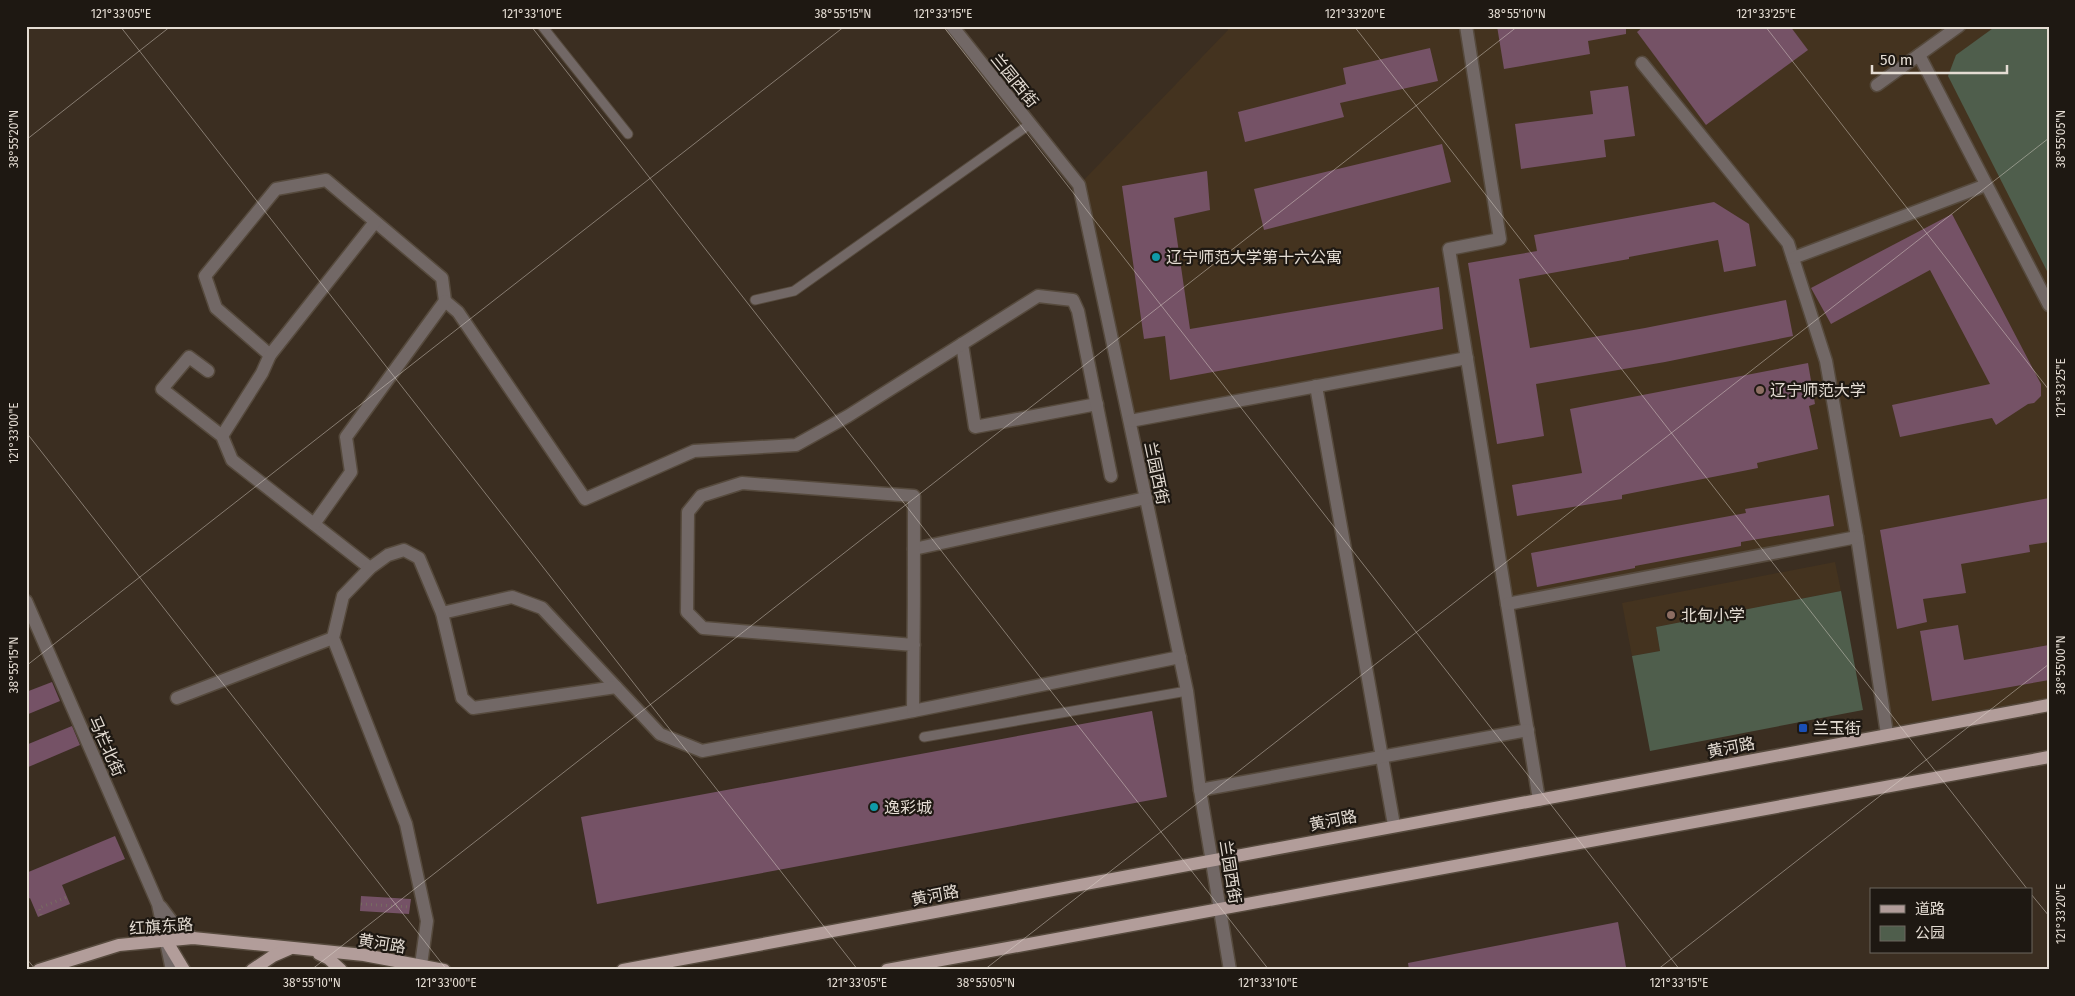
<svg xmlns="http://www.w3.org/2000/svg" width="2075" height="996" font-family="'Fira Sans','Noto Sans SC',sans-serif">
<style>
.built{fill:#44331f}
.green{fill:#4f5e4c}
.building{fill:#755266}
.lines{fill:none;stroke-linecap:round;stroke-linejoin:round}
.lane-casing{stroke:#564a3d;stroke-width:11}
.street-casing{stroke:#564a3d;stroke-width:15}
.primary-casing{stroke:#564a3d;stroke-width:15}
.path{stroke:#776c61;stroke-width:3;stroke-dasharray:1 4;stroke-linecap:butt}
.lane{stroke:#726866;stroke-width:9}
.street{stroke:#726866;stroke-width:12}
.primary{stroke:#b29d9a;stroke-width:12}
.ticks{fill:none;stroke:#e4dcd3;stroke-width:1;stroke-opacity:0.45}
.culture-dot{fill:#0f9aa8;stroke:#1e1812;stroke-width:2}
.education-dot{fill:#8d6e63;stroke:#1e1812;stroke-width:2}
.transit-dot{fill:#1a4fb4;stroke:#1e1812;stroke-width:2}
.labels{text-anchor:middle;stroke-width:4.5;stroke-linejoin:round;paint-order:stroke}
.street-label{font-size:16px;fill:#e4dcd3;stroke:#1e1812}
.poi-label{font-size:16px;fill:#e4dcd3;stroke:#1e1812;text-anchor:start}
.neatline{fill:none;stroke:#e4dcd3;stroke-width:2}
.ticks-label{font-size:12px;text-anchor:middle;fill:#e4dcd3}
</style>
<rect width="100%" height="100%" fill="#3b2e21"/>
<g class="built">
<path d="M1226 26H2049V705L1887 734 1857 537 1507 604 1467 358 1130 421 1079 185 1228 30Z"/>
<path d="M1835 562 1841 591 1656 627 1660 651 1632 656 1622 603Z"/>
</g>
<g class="green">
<path d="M1996 26H2049V275L1948 76 1956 55Z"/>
<path d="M1841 591 1863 710 1650 751 1632 656 1660 651 1656 627Z"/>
</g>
<g class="building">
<path d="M1497 26H1626V34L1588 41 1590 54 1504 69Z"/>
<path d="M1644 26H1790L1808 50 1706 125 1637 32Z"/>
<path d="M1430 48 1438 81 1340 103 1344 117 1245 142 1238 112 1346 84 1343 68Z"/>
<path d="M1628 86 1635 136 1604 140 1606 157 1521 169 1515 124 1593 114 1590 91Z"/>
<path d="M1442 144 1451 182 1264 230 1254 189Z"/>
<path d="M1207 171 1210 210 1174 218 1190 329 1439 287 1443 329 1170 380 1165 336 1144 339 1122 186Z"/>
<path d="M1714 202 1749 224 1756 266 1724 272 1718 240 1629 257V259L1519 279 1530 348 1645 328 1786 300 1793 336 1665 362 1536 384 1544 436 1497 444 1468 263 1537 251 1534 235Z"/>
<path d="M1952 214 2041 384V396L2034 403 2028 404 1996 425 1992 418 1900 437 1892 405 1990 384 1930 270 1831 324 1811 288Z"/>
<path d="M1808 363 1815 404 1809 406 1818 449 1757 463 1758 468 1622 495V499L1517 516 1512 485 1582 473 1570 409Z"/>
<path d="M1829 495 1834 526 1741 542V546L1635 566V568L1537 587 1531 553 1746 513 1745 509Z"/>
<path d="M2049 498V542L2029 545 2030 552 1961 564 1966 593 1923 599 1927 622 1897 629 1880 530Z"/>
<path d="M1958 625 1964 660 2049 645V680L1932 701 1920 631Z"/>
<path d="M52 682 60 701 26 715V692Z"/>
<path d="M1152 711 1167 797 597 904 581 817Z"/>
<path d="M72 726 80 745 26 768V745Z"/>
<path d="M115 836 125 859 62 885 70 904 38 917 30 898 26 900V873Z"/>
<path d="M361 896 411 899 409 914 360 911Z"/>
<path d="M1618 922 1626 967 1610 970H1409L1408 963Z"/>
</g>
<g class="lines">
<g class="lane-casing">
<g id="lane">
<path d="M542 26 628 134"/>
<path d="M755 300 794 291 1030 124"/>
<path d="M924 737 1187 691"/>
</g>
</g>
<g class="street-casing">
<g id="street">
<path d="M952 26 1079 185 1187 691 1200 790 1230 970"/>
<path d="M1466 26 1500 239 1449 249 1539 800"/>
<path d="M1919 55 2049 305"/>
<path d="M1642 63 1788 243 1826 361 1857 537 1887 734"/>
<path d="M1877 85 1959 26"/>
<path d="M1793 258 1986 185"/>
<path d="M962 344 975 427 1097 404"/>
<path d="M270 355 216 308 205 276 276 189 326 180 442 278 445 301 458 312 585 499 694 451 796 445 848 416 1038 296 1073 300 1078 311 1111 476"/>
<path d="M208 371 189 357 162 389 222 436 232 460 370 568"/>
<path d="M1316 386 1394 825"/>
<path d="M1130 421 1467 358"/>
<path d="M222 436 262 373 270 355 375 222"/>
<path d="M314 524 351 472 346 437 445 301"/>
<path d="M914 549 1146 498"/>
<path d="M26 601 158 904 172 970"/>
<path d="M1507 604 1857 537"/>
<path d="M442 613 512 597 542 608 660 734 702 751 913 711 1180 657"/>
<path d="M177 698 333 638"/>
<path d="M913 711C914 639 914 568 914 496L742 483 701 496 688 512 687 612 703 628 914 645"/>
<path d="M1200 790 1528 730"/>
<path d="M161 907 173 923 193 938"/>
<path d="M421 965 427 921 406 824 333 638 343 596 370 568 388 555 404 550 419 558 442 613 462 698 473 708 616 687"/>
</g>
</g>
<g class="primary-casing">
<g id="primary">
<path d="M166 940 184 970"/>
<path d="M319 954 329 959 341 970"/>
<path d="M39 970 119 945 193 938 364 955 444 970"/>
<path d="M252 970 273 956 289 949"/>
<path d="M623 970 2049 705"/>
<path d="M887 970 2049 757"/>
</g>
</g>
<g class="path">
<path d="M361 904 410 907"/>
<path d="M41 915 39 908 67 897"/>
</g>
<use href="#lane" class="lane"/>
<use href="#street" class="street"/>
<use href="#primary" class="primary"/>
</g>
<path class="ticks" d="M120 26 858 970M531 26 1269 970M943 26 1680 970M1354 26 2028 890M1765 26 2049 390M26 140 171 26M26 432 447 970M26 666 845 26M2031 894 2049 916M26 958 36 970M311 970 1518 26M984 970 2049 138M1657 970 2049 664"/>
<g class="culture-dot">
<circle cx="1156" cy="257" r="5"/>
<circle cx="874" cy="807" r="5"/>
</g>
<g class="education-dot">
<circle cx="1760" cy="390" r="5"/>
<circle cx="1671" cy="615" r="5"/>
</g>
<rect class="transit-dot" x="1798" y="723" width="10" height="10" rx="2.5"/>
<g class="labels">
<g class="street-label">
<text transform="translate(1015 80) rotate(51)" y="6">兰园西街</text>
<text transform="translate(1157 473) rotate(78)" y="6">兰园西街</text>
<text transform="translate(107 746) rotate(66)" y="6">马栏北街</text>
<text transform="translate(1731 747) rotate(-11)" y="6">黄河路</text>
<text transform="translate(1333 820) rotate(-11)" y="6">黄河路</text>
<text transform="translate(1231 872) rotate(81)" y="6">兰园西街</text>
<text transform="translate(935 895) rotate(-11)" y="6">黄河路</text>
<text transform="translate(161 926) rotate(-4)" y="6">红旗东路</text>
<text transform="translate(382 943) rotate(9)" y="6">黄河路</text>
</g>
<g class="poi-label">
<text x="1166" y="263">辽宁师范大学第十六公寓</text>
<text x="1770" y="396">辽宁师范大学</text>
<text x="1681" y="621">北甸小学</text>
<text x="1813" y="734">兰玉街</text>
<text x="884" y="813">逸彩城</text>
</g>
</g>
<rect width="2075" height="996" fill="none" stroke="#1e1812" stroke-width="55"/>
<rect x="1870" y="888" width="162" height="65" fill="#1e1812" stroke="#6d665f"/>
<rect x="1880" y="905" width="25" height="8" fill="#b29d9a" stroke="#6d665f"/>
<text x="1915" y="914" font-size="15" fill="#e4dcd3">道路</text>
<rect x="1880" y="926" width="25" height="15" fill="#4f5e4c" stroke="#6d665f"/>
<text x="1915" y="938" font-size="15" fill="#e4dcd3">公园</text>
<path d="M1872 65v8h135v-8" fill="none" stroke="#e4dcd3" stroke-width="2.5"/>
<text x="1880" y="65" font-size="15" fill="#e4dcd3" stroke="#1e1812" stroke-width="4" paint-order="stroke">50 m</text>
<rect x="28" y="28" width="2020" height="940" class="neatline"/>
<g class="ticks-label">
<text x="121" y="18">121°33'05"E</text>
<text x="532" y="18">121°33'10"E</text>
<text x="843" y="18">38°55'15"N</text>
<text x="943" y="18">121°33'15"E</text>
<text x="1355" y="18">121°33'20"E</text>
<text x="1517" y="18">38°55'10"N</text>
<text x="1766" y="18">121°33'25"E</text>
<text transform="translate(14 139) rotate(-90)" y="4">38°55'20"N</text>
<text transform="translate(2061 139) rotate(-90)" y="4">38°55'05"N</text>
<text transform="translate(2061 388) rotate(-90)" y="4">121°33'25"E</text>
<text transform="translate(14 433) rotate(-90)" y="4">121°33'00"E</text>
<text transform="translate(14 665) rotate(-90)" y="4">38°55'15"N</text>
<text transform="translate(2061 665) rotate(-90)" y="4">38°55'00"N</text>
<text transform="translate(2061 914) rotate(-90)" y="4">121°33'20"E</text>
<text x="312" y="987">38°55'10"N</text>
<text x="446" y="987">121°33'00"E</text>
<text x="857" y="987">121°33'05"E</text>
<text x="986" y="987">38°55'05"N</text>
<text x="1268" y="987">121°33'10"E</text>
<text x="1679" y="987">121°33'15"E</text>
</g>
</svg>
